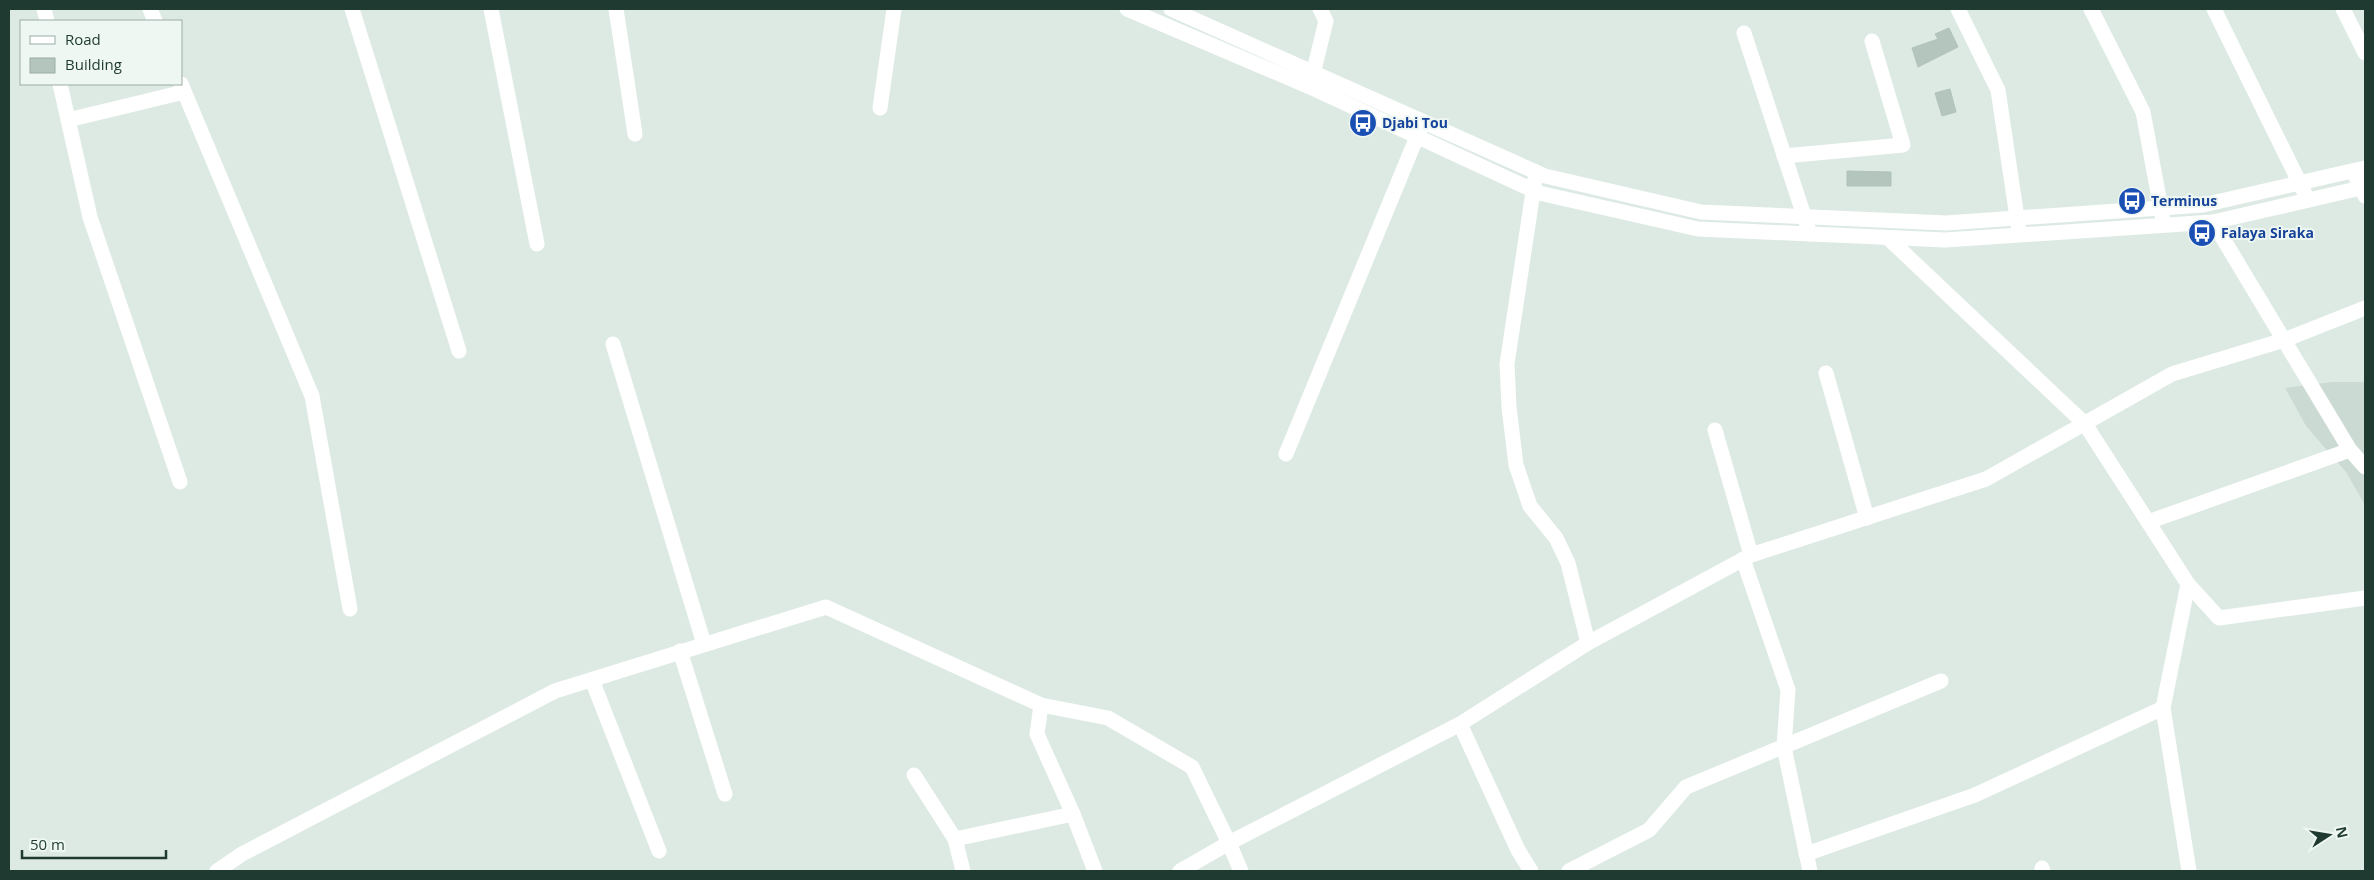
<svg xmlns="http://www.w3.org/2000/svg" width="2374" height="880" font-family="'Open Sans',sans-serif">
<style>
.built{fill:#cbdad3}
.building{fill:#b3c5bd;stroke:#b0c4bb}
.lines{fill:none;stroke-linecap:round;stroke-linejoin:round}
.minor{stroke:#fff;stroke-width:15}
.tertiary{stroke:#fff;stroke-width:15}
.secondary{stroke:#fff;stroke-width:15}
.labels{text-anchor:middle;stroke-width:4;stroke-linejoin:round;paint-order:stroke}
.transit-label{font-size:14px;font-weight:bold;fill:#164399;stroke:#eef7f2;text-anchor:start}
</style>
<rect width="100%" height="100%" fill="#ddeae4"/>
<path class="built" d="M2332 382H2365V505L2346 472 2306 426 2285 388Z"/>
<g class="building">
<path d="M1949 28 1958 47 1918 67 1912 48 1938 39 1935 34Z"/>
<path d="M1950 89 1956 112 1942 116 1935 93Z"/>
<path d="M1847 171 1891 172V186H1847Z"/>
</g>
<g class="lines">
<g class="minor">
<path d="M44 9 47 21"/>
<path d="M150 9 155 21"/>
<path d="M352 9 459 351"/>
<path d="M491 9 537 244"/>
<path d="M616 9 635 134"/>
<path d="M1958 9 1998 90 2019 231"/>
<path d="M2091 9 2143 112 2164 225"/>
<path d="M2214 9 2308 200"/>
<path d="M2343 9 2365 53"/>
<path d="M1744 33 1810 234"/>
<path d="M60 84 90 217 180 482"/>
<path d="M181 84 312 396 350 609"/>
<path d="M1310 86 1326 21 1320 9"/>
<path d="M880 108 894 9"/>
<path d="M68 120 184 92"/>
<path d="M1784 156 1903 145 1872 41"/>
<path d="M2353 171 2365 196"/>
<path d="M1536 172 1507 364 1509 407 1516 465 1530 506 1556 538 1568 563 1588 643"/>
<path d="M1888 238 2085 424 2188 584 2219 618 2365 598"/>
<path d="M613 344 704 644"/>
<path d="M1826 373 1867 518"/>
<path d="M1715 430 1751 555"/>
<path d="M1286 454 1423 122"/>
<path d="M2148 522 2350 450"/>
<path d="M1743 559 1788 690 1784 747 1810 871"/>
<path d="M2188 584 2163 708 2189 871"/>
<path d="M680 651 725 794"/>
<path d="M592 680 659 851"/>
<path d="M1041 705 1037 734 1073 814 1095 871"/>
<path d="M1460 724 1518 850 1531 871"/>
<path d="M914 775 955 839 963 871"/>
<path d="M955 839 1073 814"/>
<path d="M1806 854 1975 795 2163 708"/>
<path d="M2042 868 2043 871"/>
<path d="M217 871 242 854 555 691 826 607 1041 705 1108 718 1192 767 1229 843 1460 724 1588 643 1751 555 1986 479 2172 374 2284 340 2365 308"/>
<path d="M1180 871 1229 843 1241 871"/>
<path d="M1569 871 1649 830 1686 787 1941 681"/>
</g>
<path class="tertiary" d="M2213 222 2350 450 2365 467"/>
<g class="secondary">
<path d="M1127 9 1310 87 1539 193 1698 229 1945 240 2213 222 2365 187"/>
<path d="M1171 9 1545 176 1701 212 1946 223 2203 205 2365 168"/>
</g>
</g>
<defs>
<g id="bus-disc" transform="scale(1.4375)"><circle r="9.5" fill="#1a4fb4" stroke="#eef7f2"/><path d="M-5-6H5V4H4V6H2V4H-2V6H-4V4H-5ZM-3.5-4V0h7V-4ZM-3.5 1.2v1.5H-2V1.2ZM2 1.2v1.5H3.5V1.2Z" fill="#fff"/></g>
</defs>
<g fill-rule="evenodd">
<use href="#bus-disc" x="1363" y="123"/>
<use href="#bus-disc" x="2132" y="201"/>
<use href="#bus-disc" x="2202" y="233"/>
</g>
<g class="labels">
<g class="transit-label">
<text x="1382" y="128">Djabi Tou</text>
<text x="2151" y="206">Terminus</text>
<text x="2221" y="238">Falaya Siraka</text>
</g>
</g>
<rect width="2374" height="880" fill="none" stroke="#1e3a31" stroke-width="20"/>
<rect x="20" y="20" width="162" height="65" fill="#eef7f2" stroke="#9baba5"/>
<rect x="30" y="36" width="25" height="8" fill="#ffffff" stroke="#9baba5"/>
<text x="65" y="45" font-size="15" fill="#1e3a31">Road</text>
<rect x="30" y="58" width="25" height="15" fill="#b3c5bd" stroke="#9baba5"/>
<text x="65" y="70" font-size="15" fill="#1e3a31">Building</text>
<g transform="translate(2329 835) rotate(78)" stroke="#eef7f2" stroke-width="4" paint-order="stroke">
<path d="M0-4L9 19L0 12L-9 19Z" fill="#1e3a31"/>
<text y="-8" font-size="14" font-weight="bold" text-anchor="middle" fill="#1e3a31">N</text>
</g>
<path d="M22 850v8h144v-8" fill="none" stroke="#1e3a31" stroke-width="2.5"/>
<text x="30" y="850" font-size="15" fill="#1e3a31" stroke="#eef7f2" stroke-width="4" paint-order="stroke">50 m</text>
</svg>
